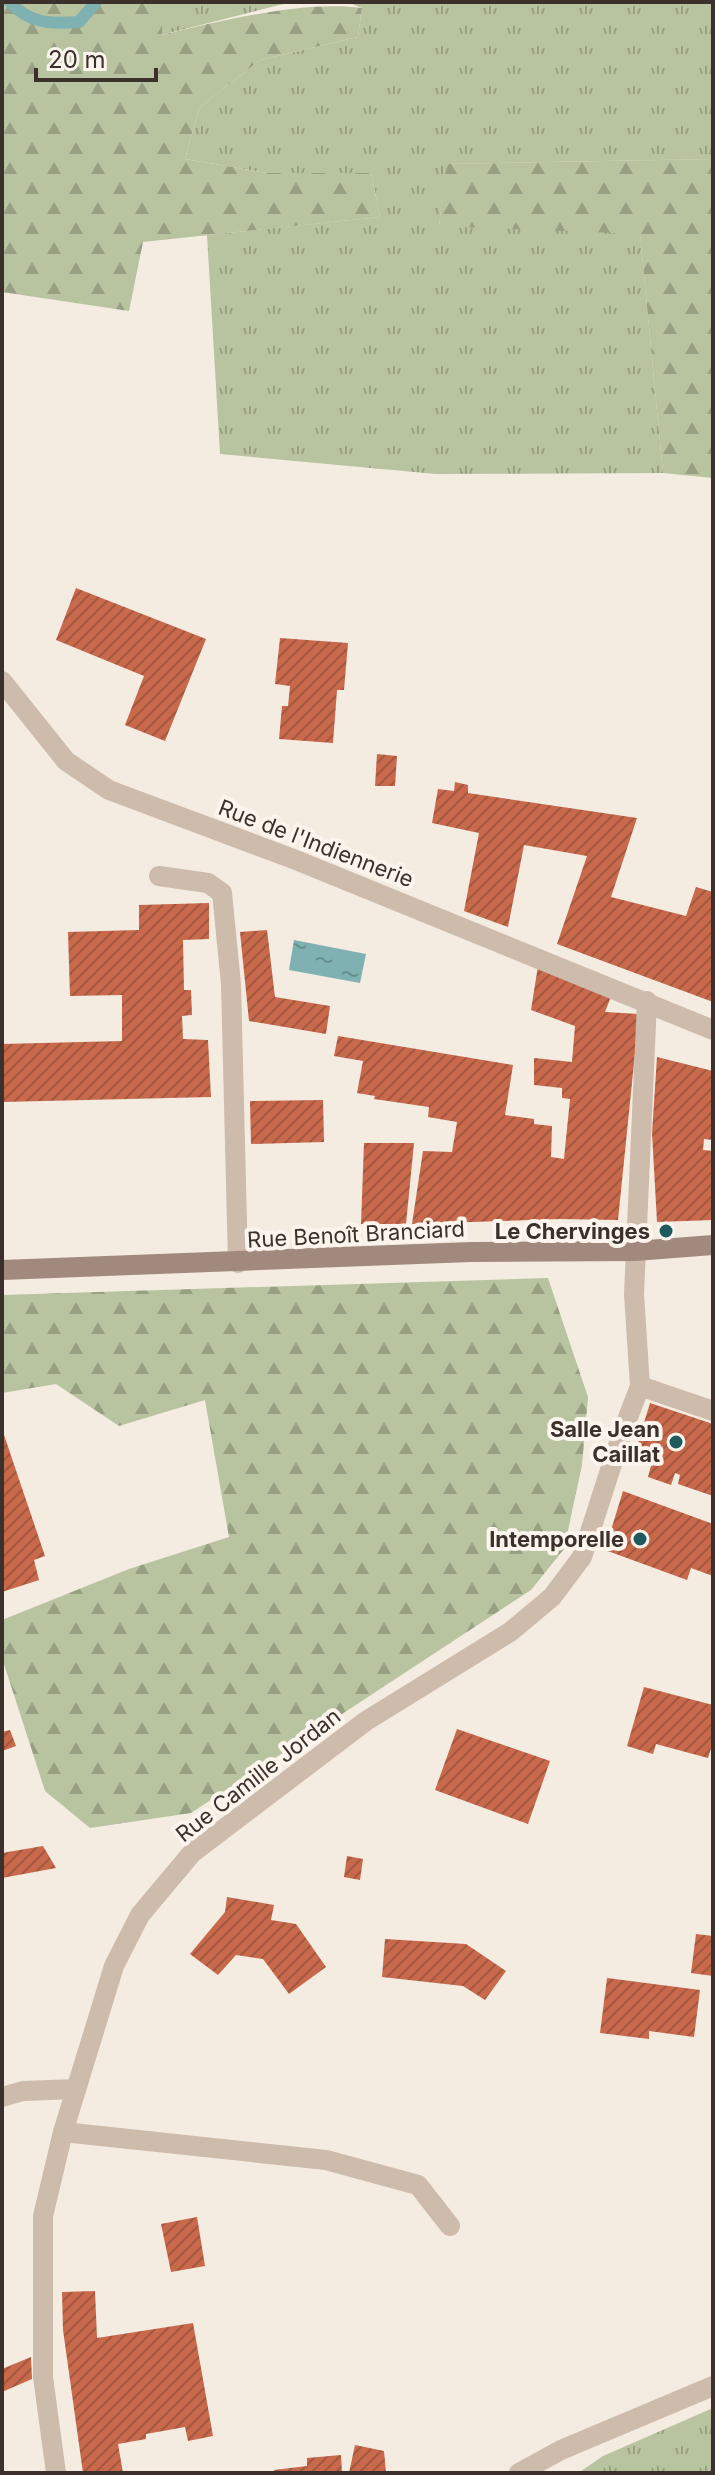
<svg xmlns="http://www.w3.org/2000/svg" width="715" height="2475" font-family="Inter,sans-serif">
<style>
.grass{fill:url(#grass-tufts)}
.forest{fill:url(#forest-firs)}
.water{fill:url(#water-ripples)}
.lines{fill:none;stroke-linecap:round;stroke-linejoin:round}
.stream{stroke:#7fb0b2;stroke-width:12}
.building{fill:url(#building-hatch)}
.lane{stroke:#cdbbac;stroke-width:20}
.street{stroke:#cdbbac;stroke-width:20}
.secondary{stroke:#a18a7d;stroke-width:20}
.poi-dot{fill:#1f5a5e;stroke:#fbf5ee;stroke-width:3}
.labels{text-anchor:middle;stroke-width:8;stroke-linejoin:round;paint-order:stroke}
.street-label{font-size:22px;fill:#3b302b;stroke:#fbf5ee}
.poi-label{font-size:22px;font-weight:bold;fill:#3b302b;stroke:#fbf5ee;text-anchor:end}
</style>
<defs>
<pattern id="grass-tufts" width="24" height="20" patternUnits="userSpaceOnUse" patternTransform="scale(2)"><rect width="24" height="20" fill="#b8c4a0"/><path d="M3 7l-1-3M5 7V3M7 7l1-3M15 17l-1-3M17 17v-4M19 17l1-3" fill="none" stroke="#97a083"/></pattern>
<pattern id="forest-firs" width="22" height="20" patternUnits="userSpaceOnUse" patternTransform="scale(2)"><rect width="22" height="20" fill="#b8c4a0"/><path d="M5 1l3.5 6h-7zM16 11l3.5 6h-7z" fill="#97a083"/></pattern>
<pattern id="water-ripples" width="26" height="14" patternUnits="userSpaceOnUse" patternTransform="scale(2)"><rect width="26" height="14" fill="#7fb0b2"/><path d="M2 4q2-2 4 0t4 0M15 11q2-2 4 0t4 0" fill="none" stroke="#699091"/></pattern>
<pattern id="building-hatch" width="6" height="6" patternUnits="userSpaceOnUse" patternTransform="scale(2)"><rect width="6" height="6" fill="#c8694b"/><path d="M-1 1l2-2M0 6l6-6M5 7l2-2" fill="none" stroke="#a4573f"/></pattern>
</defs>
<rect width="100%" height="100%" fill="#f4ebe1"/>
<g class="grass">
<path d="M162 2H291L161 35Z"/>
<path d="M347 2H713V159L448 164 439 225 640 233 663 473 436 474 220 454 207 235 380 217 371 173H267L185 159 199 108 260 60 358 37 362 8Z"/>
<path d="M713 2408V2473H578L603 2456Z"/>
</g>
<g class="forest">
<path d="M2 2H162V35C219 21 305 0 362 8L358 37 260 60 199 108 185 159 267 173H371L380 217 143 242 129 311 2 292Z"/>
<path d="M713 159V478L663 473 640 234 439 226 447 164Z"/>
<path d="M548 1278 588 1397 582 1465 564 1549 531 1590 191 1813 90 1828 45 1791 2 1658V1620L129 1569 229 1537 205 1400 119 1426 56 1384 2 1393V1295Z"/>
</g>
<path class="water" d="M294 940 366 954 360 983 289 970Z"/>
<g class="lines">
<path class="stream" d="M10 2C29 24 52 24 79 22L96 2"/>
</g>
<g class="building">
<path d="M76 588 206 639 165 741 125 725 144 676 56 640Z"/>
<path d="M280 638 348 643 344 690H337L333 743 279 739 282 706H288L290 686 275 684Z"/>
<path d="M377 754 397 756 395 786H375Z"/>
<path d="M455 782 468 785V793L637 818 611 897 686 916 696 887 713 892V1002L557 944 587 856 524 845 508 927 464 911 479 833 432 823 438 789 454 791Z"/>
<path d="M209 903V939L183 940 184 990H191L192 1015 182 1016 183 1039 208 1040 211 1097 2 1102V1044L122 1041V995L70 996 68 932 139 930V905Z"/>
<path d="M267 930 275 997 330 1006 326 1034 249 1021 240 932Z"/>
<path d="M538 966 612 994 605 1012 639 1014 618 1220 559 1219 412 1224 423 1151 452 1152 457 1122 428 1117 429 1107 374 1099 375 1096 357 1093 363 1061 334 1056 338 1036 513 1065 505 1115 534 1119V1124L552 1126 551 1157 564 1159 570 1099 562 1098V1088L534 1085V1058L572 1062 575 1026 531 1010Z"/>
<path d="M657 1057 713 1071V1140L704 1139 703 1150 713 1151V1220L657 1222 652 1133Z"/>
<path d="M323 1100 324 1142 251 1144 250 1101Z"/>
<path d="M364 1143H414L406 1224H361Z"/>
<path d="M650 1403 713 1424V1496L678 1484 680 1475 675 1473 671 1485 648 1477 651 1466 633 1459Z"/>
<path d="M2 1429 45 1556 34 1560 39 1580 2 1592Z"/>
<path d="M623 1491 713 1524V1576L691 1568 687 1580 605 1550Z"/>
<path d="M644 1687 713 1705V1742L708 1758 656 1744 653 1754 627 1746Z"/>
<path d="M457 1729 550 1761 528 1824 435 1790Z"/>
<path d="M10 1730 16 1746 2 1751V1732Z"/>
<path d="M43 1846 56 1868 2 1878V1853Z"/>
<path d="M347 1856 363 1859 360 1880 344 1877Z"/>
<path d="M227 1897 274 1905 271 1920 296 1924 326 1967 289 1994 263 1959 236 1955 218 1975 190 1954 225 1912Z"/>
<path d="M696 1934 713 1936V1976L691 1973Z"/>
<path d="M385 1939 466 1944 506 1971 485 2000 463 1986 382 1977Z"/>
<path d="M607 1978 700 1990 694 2037 649 2031V2039L600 2033Z"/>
<path d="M197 2217 205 2266 171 2272 161 2224Z"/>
<path d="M95 2291 97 2338 193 2323 213 2436 188 2441 185 2427 146 2434V2439L118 2444 123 2473H83L63 2330 62 2292Z"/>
<path d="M31 2357 32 2379 2 2392V2369Z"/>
<path d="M355 2445 384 2451 386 2473H349Z"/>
<path d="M341 2455 342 2473H274V2470L307 2466V2458Z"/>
</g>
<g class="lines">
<g class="lane">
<path d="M159 876 208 883 222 893 231 984 238 1263"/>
<path d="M63 2132 326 2160 418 2185 450 2226"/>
</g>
<g class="street">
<path d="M2 681 66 761 109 790 296 860 713 1030"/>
<path d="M640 1386 713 1411"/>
<path d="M2 2097 23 2091 76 2089"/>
<path d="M56 2473 43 2377V2216L63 2132 114 1966 140 1915 192 1853 366 1721 510 1632 552 1597 582 1557 622 1433 640 1386 634 1294 647 1001"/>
<path d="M519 2473 561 2450 713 2386"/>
</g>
<path class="secondary" d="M2 1270 471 1252 635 1251 713 1245"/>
</g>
<g class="poi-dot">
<circle cx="666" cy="1231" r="8"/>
<circle cx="676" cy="1442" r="8"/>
<circle cx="640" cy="1539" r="8"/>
</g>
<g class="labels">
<g class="street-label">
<text transform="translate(316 843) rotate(21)" y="8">Rue de l'Indiennerie</text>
<text transform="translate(356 1234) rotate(-3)" y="8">Rue Benoît Branciard</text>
<text transform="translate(258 1775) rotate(-38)" y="8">Rue Camille Jordan</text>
</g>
<g class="poi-label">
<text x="650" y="1239">Le Chervinges</text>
<text x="660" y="1437">Salle Jean<tspan x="660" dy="25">Caillat</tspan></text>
<text x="624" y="1547">Intemporelle</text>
</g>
</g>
<rect width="715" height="2475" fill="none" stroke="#3b302b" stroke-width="8"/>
<path d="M36 68v12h120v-12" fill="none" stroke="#3b302b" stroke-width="4"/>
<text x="48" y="68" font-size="24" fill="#3b302b" stroke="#fbf5ee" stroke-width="6" paint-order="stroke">20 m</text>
</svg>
